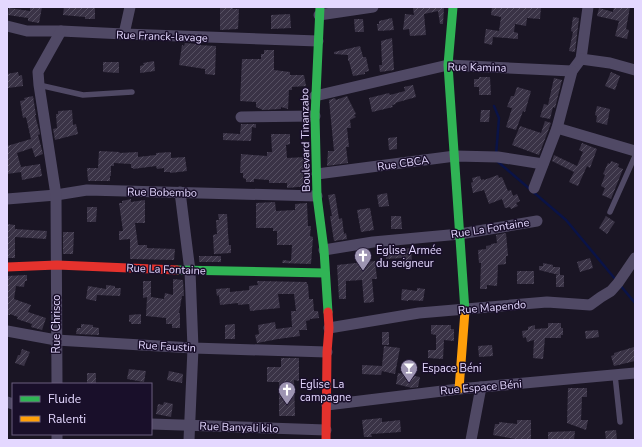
<svg xmlns="http://www.w3.org/2000/svg" width="642" height="447" font-family="'Nunito Sans',sans-serif">
<style>
.lines{fill:none;stroke-linecap:round;stroke-linejoin:round}
.stream{stroke:#0a1347;stroke-width:2.5}
.building{fill:url(#building-hatch)}
.lane{stroke:#504965;stroke-width:5.5}
.street{stroke:#504965;stroke-width:11}
.fast{stroke:#30b455;stroke-width:9}
.slow{stroke:#ff9f0a;stroke-width:9}
.jam{stroke:#e5322d;stroke-width:9}
.labels{text-anchor:middle;stroke-width:3;stroke-linejoin:round;paint-order:stroke}
.street-label{font-size:11px;fill:#e4d8ff;stroke:#190f2a}
.poi-label{font-size:11px;fill:#e4d8ff;stroke:#190f2a;text-anchor:start}
</style>
<defs>
<pattern id="building-hatch" width="6" height="6" patternUnits="userSpaceOnUse"><rect width="6" height="6" fill="#3a3346"/><path d="M-1 1l2-2M0 6l6-6M5 7l2-2" fill="none" stroke="#565062"/></pattern>
</defs>
<rect width="100%" height="100%" fill="#1a1524"/>
<g class="lines">
<g class="stream">
<path d="M494 106 499 118 496 155"/>
<path d="M497 161 566 220 616 280"/>
<path d="M620 285 635 303"/>
</g>
</g>
<g class="building">
<path d="M30 7H42L39 23 28 21V18L8 15 9 8 30 11Z"/>
<path d="M64 7H95V19H85V17L63 15Z"/>
<path d="M220 7H233V9H239L238 29 220 30Z"/>
<path d="M420 7H444L443 24H440L438 11 424 14 426 35 410 36 409 29 403 30 405 14 414 15 413 8Z"/>
<path d="M492 7H541L540 19 527 18 526 26 515 24 514 32 518 33V39L493 37 492 45 484 43 486 29 499 31 501 17 491 15Z"/>
<path d="M614 7H630L626 29 629 30 627 39 615 36 619 21 597 16 599 8 613 12Z"/>
<path d="M290 14 291 28 271 29V15Z"/>
<path d="M573 17 579 18 575 52 569 51 573 32 571 31Z"/>
<path d="M392 18 394 30 378 31 377 24H379V21Z"/>
<path d="M354 19H363L364 32H355Z"/>
<path d="M392 38 394 70 380 72 379 65H382L381 41Z"/>
<path d="M185 43 197 44V45L216 46 215 75 205 74V69L179 65 182 45 184 46Z"/>
<path d="M360 46 363 57H366L369 71 365 72V74L353 76 349 61H348V55L334 54V52Z"/>
<path d="M264 50H274V70L290 72V75H304L306 86 292 87V90H289L288 109 281 107V109L263 110 256 107V102L240 101 242 59H261V54H264Z"/>
<path d="M154 61 155 71 140 73V66L144 65 143 63Z"/>
<path d="M103 62H119V73L103 72Z"/>
<path d="M18 72 19 76 22 75 23 86 8 88 7 74Z"/>
<path d="M611 72 620 76 615 90 605 86Z"/>
<path d="M479 77H490L491 95H479V87H474V79H479Z"/>
<path d="M554 78 562 80 555 108 553 107 550 119 540 117 544 104 548 105Z"/>
<path d="M413 85 416 97 395 103 396 104 392 105 393 107 372 112 369 98 389 93 390 95 405 91 404 87Z"/>
<path d="M517 87 531 91 525 112 523 111 516 130 506 127 512 108 507 107 511 96H514Z"/>
<path d="M33 96 36 115H35L40 134 38 135 43 154 35 157 32 148 17 153 21 167 40 164 42 176 22 180 21 172 7 174V146L31 139 26 117 23 118 20 101 25 100 24 98Z"/>
<path d="M347 96 356 114 354 115 356 117 350 120 351 128H347L349 147H346L348 163 327 166 328 151H334L329 100 335 98 336 100Z"/>
<path d="M597 106 610 109 607 125 596 122 597 116 595 115Z"/>
<path d="M72 110 73 125 76 124 78 134 55 140 53 129 57 128 56 114H58V111Z"/>
<path d="M481 110H490L489 122H480Z"/>
<path d="M545 121 551 123 539 155 512 145 520 126 541 133Z"/>
<path d="M241 124H256V128L252 127 251 141 223 140V133L240 134Z"/>
<path d="M271 134H290V144L286 145 287 158 306 157 308 186 287 188V183H269V180L254 179V182H246V179L243 178V173H240L241 154 267 156V152H272Z"/>
<path d="M397 137V149L389 150 388 138Z"/>
<path d="M582 143 597 149 590 168 587 166 578 186 569 182 574 172 552 161 554 155 577 166 583 152 579 150Z"/>
<path d="M99 151 120 152 119 153 138 152V157L156 155V153L171 152V158L185 157 187 171 170 173V172H164V168L157 169 156 166 133 169V168H131V164L114 163V166H111V176H110V181H88L87 168H98Z"/>
<path d="M611 161 619 164 618 167 623 169 611 199 602 195 605 188 601 186 605 175 603 174 608 163 610 164Z"/>
<path d="M498 175 499 178 502 177 508 191 511 190 513 196 517 194 520 201 516 203 518 206 511 209 510 207 505 208 502 199 489 204 484 190 473 193 471 183 473 182 472 178 480 176 481 180 484 179V180Z"/>
<path d="M387 193 389 206 379 207 377 195Z"/>
<path d="M335 194 339 219 342 218 344 234 346 233 347 239 334 241 330 216H332L328 195Z"/>
<path d="M131 199V202L145 200V223H135L138 245H147V248L175 249 174 260 130 259V239L119 240V231H123L119 203H122V201Z"/>
<path d="M275 202 276 211 295 210V204L307 203 308 226H311L310 236 313 237 311 264 282 263 283 260 291 261 292 245H277V231H273V228H256V203Z"/>
<path d="M87 207H97L96 222H87Z"/>
<path d="M370 208 374 230 361 232 357 210Z"/>
<path d="M218 214H227L228 233 229 245H231V253L214 254 213 235 217 234 216 220H219Z"/>
<path d="M391 216H401L402 229H391Z"/>
<path d="M606 216 615 222 607 234 599 228Z"/>
<path d="M7 224 15 225V229L47 231 46 239 15 237V258H7Z"/>
<path d="M63 232H74L73 254H63Z"/>
<path d="M506 233 508 256H506V264L498 265 497 286 487 285V289H480L481 263H479L478 250 486 249V246L491 245V244L497 243 496 235Z"/>
<path d="M411 248 412 262 402 263V258L386 259V252L402 251 401 249Z"/>
<rect x="199" y="256" width="22" height="6"/>
<path d="M590 258 593 268 580 272 577 262Z"/>
<path d="M375 261 377 279H372L374 302 364 303 362 280 346 281V299H339L337 265Z"/>
<path d="M543 263 553 265V267H560V275H564V287H556V275H559L539 270V266H543Z"/>
<rect x="517" y="271" width="17" height="13"/>
<path d="M27 275V281H25L24 287 16 286 14 299 31 305 28 312 46 318 42 330 31 327 32 324 17 319 18 317 10 314V315H7V276Z"/>
<path d="M173 279 183 280 184 296H182L179 313H180V328H172V324H166V318L146 316 147 297 143 298V281H151V297L164 299 165 293 173 295Z"/>
<path d="M257 281 307 282V284H308L309 299H313L314 311H318L319 318 310 319V320L306 321 307 330H299L300 336 278 339 257 343 255 335 259 334 258 325 275 322 276 329 292 327 291 311H296L294 294H278L280 308 250 311 249 304 238 305V303L220 305 219 295 217 296 216 289 230 288V292L249 290V286L258 285Z"/>
<path d="M106 285 115 286V288H121L120 296 97 295 96 301 86 299 88 286 106 289Z"/>
<path d="M417 288 425 289 423 301 408 300V301L401 300 402 289 417 291Z"/>
<path d="M141 314V324H131V322H129V315Z"/>
<path d="M548 323H561V328H563V335H561V338H545L543 359 533 358 534 340 527 342 526 337 523 338 522 331 528 330V327L535 325V329L548 328Z"/>
<path d="M81 324 93 325V327L99 328V335L76 334 77 328H81Z"/>
<path d="M235 324V339H225V325Z"/>
<path d="M431 325H451V329H454V341L444 340 443 359 428 358V350H436V335L431 334Z"/>
<path d="M598 330 599 337 586 339 585 331Z"/>
<rect x="382" y="332" width="7" height="13"/>
<path d="M492 345 493 356 479 357 478 346Z"/>
<path d="M384 346 400 348 395 374 382 371 381 375 362 374V365L382 366Z"/>
<path d="M634 347 635 351V361L614 366 611 356 614 355V353Z"/>
<path d="M22 349 30 352 24 366 15 363 18 355H20Z"/>
<path d="M281 358H299V381L294 380 295 416H279V382H267V367H281Z"/>
<path d="M129 369 146 371 144 382 127 379Z"/>
<path d="M169 371 183 374 182 383 167 380Z"/>
<rect x="87" y="373" width="9" height="11"/>
<path d="M398 373 420 377 418 387 412 388 396 384Z"/>
<path d="M568 388H587V397H582L581 420H588L586 430 567 423Z"/>
<path d="M164 402 173 404 171 417 156 414 158 404 163 405Z"/>
<path d="M382 418V422L400 420 401 432 371 434 372 437H364L362 420Z"/>
<path d="M517 420H531V440H521L493 435 495 424H499V422L517 424Z"/>
<path d="M616 430 617 440H606L605 431Z"/>
<path d="M575 431 574 440H548V432Z"/>
</g>
<g class="lines">
<g class="lane">
<path d="M39 85 83 95 132 92"/>
<path d="M610 212 635 156"/>
<path d="M615 375 620 422"/>
</g>
<g class="street">
<path d="M319 15 373 7"/>
<path d="M7 26 27 31H61L124 34 318 41"/>
<path d="M124 34 130 7"/>
<path d="M581 59 588 7"/>
<path d="M315 96 448 65 572 71 581 59 610 63 635 70"/>
<path d="M241 117 315 116"/>
<path d="M557 128 635 151"/>
<path d="M317 174 455 156 498 157 543 164"/>
<path d="M534 188 557 128 572 71"/>
<path d="M180 192 190 271 193 348 189 440"/>
<path d="M7 199 56 195 87 190 317 196"/>
<path d="M324 250 373 242 460 234 537 221"/>
<path d="M329 328 419 313 547 302 590 305 601 297 611 291 618 283 635 258"/>
<path d="M7 331 56 340 193 348 327 352"/>
<path d="M57 384 56 195 39 85 38 72 61 31"/>
<path d="M7 402 13 404"/>
<path d="M327 405 459 389 635 373"/>
<path d="M151 424 326 430"/>
<path d="M57 440V434"/>
<path d="M471 440 481 387"/>
</g>
<g class="fast">
<path d="M320 7 315 116 317 196 324 250 328 312"/>
<path d="M453 7 448 65 465 311"/>
<path d="M177 270 325 273"/>
</g>
<path class="slow" d="M459 389 465 311"/>
<g class="jam">
<path d="M7 267 57 265 177 270"/>
<path d="M326 440 327 352 329 328 328 312"/>
</g>
</g>
<defs>
<g id="church-pin" transform="scale(0.9)"><path d="M0 17L-7.5 6A9.5 9.5 0 1 1 7.5 6Z" fill="#9d94b2" stroke="#190f2a"/><path d="M-1.2-6h2.4v3.5h3.3v2.4h-3.3V6h-2.4V-.1h-3.3v-2.4h3.3Z" fill="#fff"/></g>
<g id="bar-pin" transform="scale(0.9)"><path d="M0 17L-7.5 6A9.5 9.5 0 1 1 7.5 6Z" fill="#9d94b2" stroke="#190f2a"/><path d="M-6-5H6L.8 .8V4.5H3.5V6h-7V4.5H-.8V.8Z" fill="#fff"/></g>
</defs>
<g fill-rule="evenodd">
<use href="#church-pin" x="363" y="256"/>
<use href="#bar-pin" x="409" y="368"/>
<use href="#church-pin" x="287" y="390"/>
</g>
<g class="labels">
<g class="street-label">
<text transform="translate(162 36) rotate(2)" y="4">Rue Franck-lavage</text>
<text transform="translate(477 67) rotate(1)" y="4">Rue Kamina</text>
<text transform="translate(305 140) rotate(-91)" y="4">Boulevard Tinanzabo</text>
<text transform="translate(403 163) rotate(-8)" y="4">Rue CBCA</text>
<text transform="translate(162 192) rotate(1)" y="4">Rue Bobembo</text>
<text transform="translate(490 228) rotate(-9)" y="4">Rue La Fontaine</text>
<text transform="translate(166 269) rotate(2)" y="4">Rue La Fontaine</text>
<text transform="translate(492 307) rotate(-5)" y="4">Rue Mapendo</text>
<text transform="translate(56 324) rotate(-90)" y="4">Rue Chrisco</text>
<text transform="translate(167 346) rotate(3)" y="4">Rue Faustin</text>
<text transform="translate(481 387) rotate(-5)" y="4">Rue Espace Béni</text>
<text transform="translate(239 427) rotate(2)" y="4">Rue Banyali kilo</text>
</g>
<g class="poi-label">
<text x="376" y="254">Eglise Armée<tspan x="376" dy="13">du seigneur</tspan></text>
<text x="422" y="372">Espace Béni</text>
<text x="300" y="388">Eglise La<tspan x="300" dy="13">campagne</tspan></text>
</g>
</g>
<rect width="642" height="447" fill="none" stroke="#e4d8ff" stroke-width="16"/>
<rect x="12" y="383" width="140" height="52" fill="#190f2a" stroke="#6a5f7f"/>
<rect x="20" y="396" width="20" height="6" fill="#30b455" stroke="#6a5f7f"/>
<text x="48" y="403" font-size="12" fill="#e4d8ff">Fluide</text>
<rect x="20" y="416" width="20" height="6" fill="#ff9f0a" stroke="#6a5f7f"/>
<text x="48" y="423" font-size="12" fill="#e4d8ff">Ralenti</text>
</svg>
